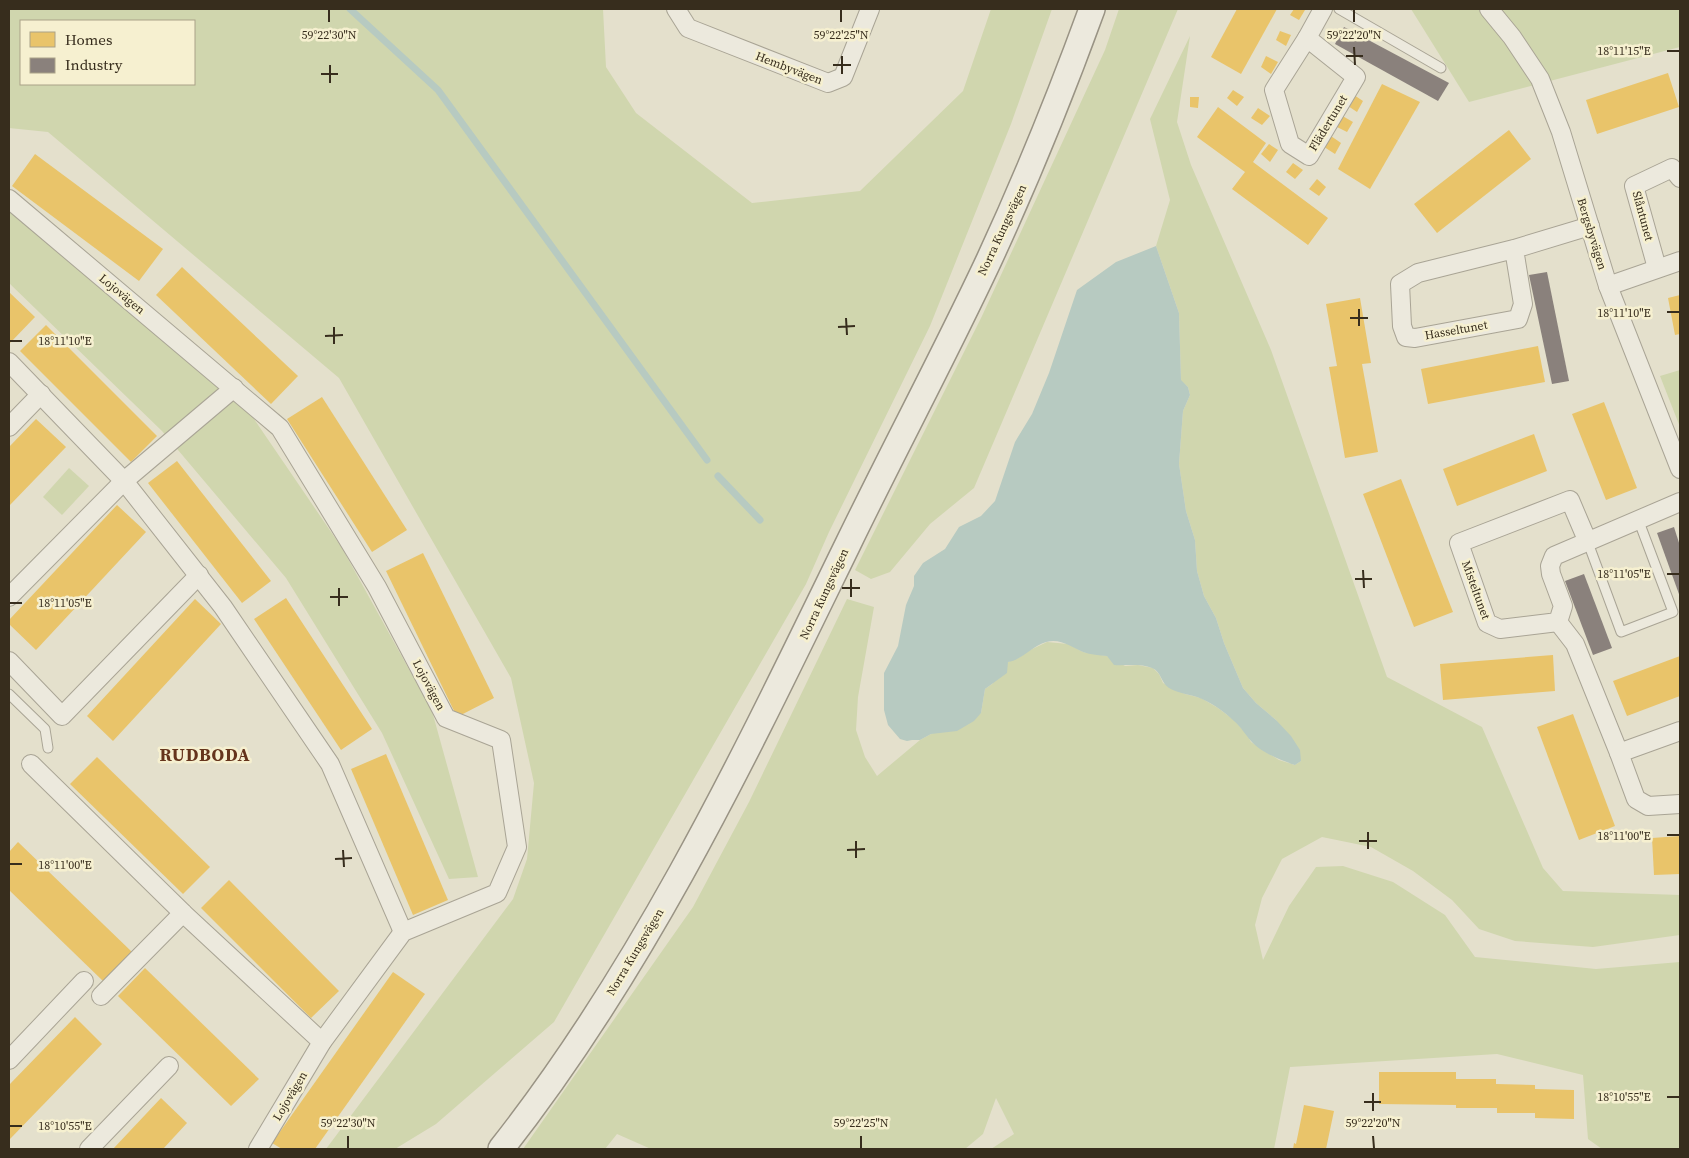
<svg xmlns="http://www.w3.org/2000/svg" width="1689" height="1158" font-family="'Source Serif 4',serif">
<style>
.green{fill:#d0d6ae;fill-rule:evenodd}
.water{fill:#b7cac1}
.homes{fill:#e9c46a}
.industry{fill:#8a817c}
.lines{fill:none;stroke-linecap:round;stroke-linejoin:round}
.stream{stroke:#b7cac1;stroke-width:7}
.service-casing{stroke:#a9a495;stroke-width:11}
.minor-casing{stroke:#a9a495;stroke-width:20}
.secondary-casing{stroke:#999384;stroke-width:28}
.service{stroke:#ece9dd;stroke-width:9}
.minor{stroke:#ece9dd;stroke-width:18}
.secondary{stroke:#ece9dd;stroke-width:25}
.ticks{fill:none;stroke:#372d1d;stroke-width:2}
.labels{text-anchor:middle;stroke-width:5;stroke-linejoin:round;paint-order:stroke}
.street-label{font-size:12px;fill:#372d1d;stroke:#f6f0d0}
.district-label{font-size:18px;font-weight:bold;letter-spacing:1px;fill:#65341c;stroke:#f6f0d0}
.ticks-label{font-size:12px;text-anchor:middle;fill:#372d1d;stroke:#f6f0d0;stroke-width:5;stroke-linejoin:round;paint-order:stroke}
</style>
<rect width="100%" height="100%" fill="#e4e0cc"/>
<g class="green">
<path d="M9 9H603L606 67 636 113 752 203 860 191 963 91 991 9H1052L1011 124 930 326 829 532 806 584 554 1022 436 1124 395 1149H326L513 899 527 859 534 783 511 678 339 378 48 132 9 128ZM21 21H194V84H21Z"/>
<path d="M1119 9H1178L974 488 930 524 890 572 871 579 855 570 982 316 1105 50Z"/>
<path d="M1411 9H1680V47L1469 102Z"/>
<path d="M1190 36 1177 122 1191 165 1271 350 1387 677 1482 727 1543 868 1563 891 1680 895V935L1593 947 1515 941 1479 929 1452 900 1413 871 1371 847 1322 837 1282 859 1262 898 1255 925 1263 960 1289 906 1316 867 1343 866 1393 882 1445 915 1475 957 1596 969 1680 962V1149H1602L1588 1139 1583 1075 1497 1054 1290 1067 1274 1149H991L1014 1134 996 1098 983 1134 965 1149H651L617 1134 605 1149H523L693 907 749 802 847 599 874 607 858 697 856 730 865 757 877 776 920 740 931 734 981 713 985 689 992 684 1008 662 1020 657 1028 651 1047 642 1068 644 1083 652 1107 656 1125 666 1138 665 1153 668 1159 674 1163 683 1185 694 1201 698 1218 708 1234 720 1246 733 1251 742 1279 760 1295 765 1301 761 1276 720 1256 703 1243 688 1224 643 1216 618 1204 596 1197 571 1195 540 1186 511 1179 464 1183 411 1190 395 1188 387 1181 381 1179 313 1156 246 1170 200 1150 119Z"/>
<path d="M9 210 252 416 342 548 432 711 478 877 449 879 382 733 286 578 162 431 9 283Z"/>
<path d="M1680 370V427L1660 376Z"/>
<path d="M69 468 89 486 62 515 43 497Z"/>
</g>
<path class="water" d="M1156 246 1179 313 1181 380 1188 387 1190 395 1183 411 1179 464 1186 511 1195 540 1197 571 1204 596 1216 618 1224 643 1243 688 1256 703 1276 720 1291 736 1300 750 1301 761 1295 765C1282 761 1260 752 1251 741 1245 734 1241 727 1234 721 1225 712 1213 704 1202 699 1191 694 1179 694 1169 688 1161 683 1161 671 1152 668 1140 663 1126 666 1114 665L1107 656C1099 655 1091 655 1083 652 1071 647 1061 638 1046 642 1032 646 1022 660 1008 662L1007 673 985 689 981 713 974 721 957 731 931 734 920 740H912L907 741 900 739 888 725 884 710V673L898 646 906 605 914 586V576L923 563 945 549 959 527 981 516 995 501 1015 442 1032 414 1049 373 1077 290 1116 262Z"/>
<g class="homes">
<path d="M1237 9H1277L1241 74 1211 57Z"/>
<path d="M1294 9 1305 10 1299 20 1290 15Z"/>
<path d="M1280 31 1291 35 1286 46 1276 40Z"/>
<path d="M1266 56 1278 62 1271 74 1261 67Z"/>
<path d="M1668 73 1679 107 1597 134 1586 100Z"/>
<path d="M1382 84 1420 102 1370 189 1338 169Z"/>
<path d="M1233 90 1244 97 1237 106 1227 98Z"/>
<path d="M1351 93 1363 101 1357 112 1345 104Z"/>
<path d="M1190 97H1199L1198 108 1190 107Z"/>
<path d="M1218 107 1266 143 1253 162 1328 218 1308 245 1232 189 1245 172 1197 137Z"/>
<path d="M1258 108 1270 116 1262 125 1251 118Z"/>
<path d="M1339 114 1353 122 1347 132 1333 125Z"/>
<path d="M1509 130 1531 159 1437 233 1414 204Z"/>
<path d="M1328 134 1341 143 1335 154 1321 145Z"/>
<path d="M1269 144 1278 150 1270 162 1261 154Z"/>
<path d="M35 154 163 249 139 281 12 186Z"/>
<path d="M1293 163 1303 170 1295 179 1286 172Z"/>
<path d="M1317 179 1326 187 1319 196 1309 189Z"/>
<path d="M182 267 298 376 271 404 156 295Z"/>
<path d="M9 292 35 317 10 343 9 341Z"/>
<path d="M1680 295V334L1675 335 1668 298Z"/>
<path d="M1360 298 1371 363 1362 364 1378 452 1345 458 1329 367 1337 366 1326 304Z"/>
<path d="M46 325 157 436 131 462 20 351Z"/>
<path d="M1538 346 1545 382 1428 404 1421 369Z"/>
<path d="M322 397 407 530 372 552 287 419Z"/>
<path d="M1604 402 1637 488 1606 500 1572 414Z"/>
<path d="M36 419 66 447 9 506V447Z"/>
<path d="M1534 434 1547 471 1457 506 1443 469Z"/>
<path d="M177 461 271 581 242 603 148 483Z"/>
<path d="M1401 479 1453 612 1414 627 1363 494Z"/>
<path d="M117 505 146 532 36 650 9 624V620Z"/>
<path d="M423 553 494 698 457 717 386 571Z"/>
<path d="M286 598 372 729 341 750 254 619Z"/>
<path d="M195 599 221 624 113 741 87 716Z"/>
<path d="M1553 655 1555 691 1443 700 1440 664Z"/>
<path d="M1680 656V696L1627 716 1613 681Z"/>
<path d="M1573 714 1615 826 1579 840 1537 727Z"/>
<path d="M386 754 448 900 413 915 351 769Z"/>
<path d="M97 757 210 867 183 894 70 784Z"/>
<path d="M1680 836V874L1654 875 1652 838Z"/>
<path d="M18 842 132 952 103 981 9 890V852Z"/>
<path d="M229 880 339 991 311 1018 201 908Z"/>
<path d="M145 968 259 1079 231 1106 118 996Z"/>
<path d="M393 972 425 994 315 1149H282L272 1143Z"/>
<path d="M75 1017 102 1044 9 1140V1085Z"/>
<path d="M1379 1072H1456V1079H1496V1084L1535 1085V1089L1574 1090V1119L1535 1118V1113H1497V1108H1456V1105L1379 1104Z"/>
<path d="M161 1098 187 1123 163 1149H113Z"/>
<path d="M1304 1105 1334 1111 1326 1149H1293L1294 1143 1296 1144Z"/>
</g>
<g class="industry">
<path d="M1344 27 1449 83 1438 101 1335 44Z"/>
<path d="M1547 272 1569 381 1552 384 1529 275Z"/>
<path d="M1674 527 1680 546V597L1657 533Z"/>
<path d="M1584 574 1612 648 1593 655 1565 581Z"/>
</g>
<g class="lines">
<g class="stream">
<path d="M350 9 438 90 707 460"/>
<path d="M718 476 760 520"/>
</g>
<g class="service-casing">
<g id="service">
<path d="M1339 9 1441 68"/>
<path d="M1587 540 1621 632 1673 612 1638 519"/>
<path d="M9 694 45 729 48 748"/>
</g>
</g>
<g class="minor-casing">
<g id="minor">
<path d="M676 9 688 28 828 83 843 77 870 9"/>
<path d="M1489 9 1512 37 1540 79 1561 132 1608 286 1680 469"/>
<path d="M1307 38 1356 77 1309 156 1290 144 1274 90Z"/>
<path d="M1307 38 1323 9"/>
<path d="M9 199 280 428 377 587 446 718 501 740 517 847 497 893 403 932 322 1042 258 1149"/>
<path d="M1514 249 1523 304 1518 319 1415 338 1406 337 1402 326 1400 284 1418 273 1514 249 1590 226"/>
<path d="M1657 268 1634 186 1672 168 1680 178"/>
<path d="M1608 286 1680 261"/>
<path d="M9 362 124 481 223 607 330 764 403 932"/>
<path d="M9 427 41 394"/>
<path d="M1587 540 1570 500 1459 543 1487 623 1500 629 1558 622 1563 606 1551 574 1550 566 1554 556 1680 502"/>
<path d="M9 597 124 481 234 388"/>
<path d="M1558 622 1575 644 1619 753"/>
<path d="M9 661 62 716 199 575"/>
<path d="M1680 731 1619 753 1636 799 1648 806 1680 804"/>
<path d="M31 764 183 913 322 1042"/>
<path d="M101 996 183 913"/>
<path d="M9 1060 84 981"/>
<path d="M89 1149 169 1066"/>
</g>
</g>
<g class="secondary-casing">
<path id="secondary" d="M501 1149C646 965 746 753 848 544 894 449 944 356 989 260 1027 178 1061 94 1092 9"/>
</g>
<use href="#service" class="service"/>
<use href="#minor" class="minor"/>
<use href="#secondary" class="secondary"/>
</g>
<path class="ticks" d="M329 10V22M841 10V22M1354 10V22M1354 47 1355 65M1667 51H1679M842 56V74M1346 56H1363M330 65V83M833 65H851M321 74H338M1359 309V326M1667 312H1679M846 318 847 335M1350 318H1368M334 327V344M838 327 855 326M325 336 343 335M10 341H22M1363 570 1364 588M1667 574H1679M851 579V597M1355 579H1372M339 588V606M842 588H860M330 597H348M10 603H22M1368 832V849M1667 835H1679M856 841V858M1359 841H1377M343 850 344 867M847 850 865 849M335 859 352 858M10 864H22M1373 1093V1111M1667 1097H1679M1364 1102H1381M10 1126H22M348 1136V1148M861 1136V1148M1373 1136 1374 1148"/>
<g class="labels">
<g class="street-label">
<text transform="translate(789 68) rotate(21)" y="4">Hembyvägen</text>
<text transform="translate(1328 123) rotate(-59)" y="4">Flädertunet</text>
<text transform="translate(1643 216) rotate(75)" y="4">Slåntunet</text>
<text transform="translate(1002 230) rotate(-65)" y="4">Norra Kungsvägen</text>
<text transform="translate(1592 234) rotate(73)" y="4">Bergsbyvägen</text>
<text transform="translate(122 294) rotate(40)" y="4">Lojovägen</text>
<text transform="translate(1456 330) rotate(-10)" y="4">Hasseltunet</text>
<text transform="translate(1476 590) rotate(70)" y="4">Misteltunet</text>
<text transform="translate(824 594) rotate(-65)" y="4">Norra Kungsvägen</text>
<text transform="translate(429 685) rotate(62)" y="4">Lojovägen</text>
<text transform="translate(635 952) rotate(-59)" y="4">Norra Kungsvägen</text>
<text transform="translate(290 1096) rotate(-59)" y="4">Lojovägen</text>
</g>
<g class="district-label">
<text x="205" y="761">RUDBODA</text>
</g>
</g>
<g class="ticks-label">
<text x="329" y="39">59°22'30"N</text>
<text x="841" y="39">59°22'25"N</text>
<text x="1354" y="39">59°22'20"N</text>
<text x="1624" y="55">18°11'15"E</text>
<text x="1624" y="317">18°11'10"E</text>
<text x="65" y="345">18°11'10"E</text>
<text x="1624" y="578">18°11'05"E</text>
<text x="65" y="607">18°11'05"E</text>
<text x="1624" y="840">18°11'00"E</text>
<text x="65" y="869">18°11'00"E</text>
<text x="1624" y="1101">18°10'55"E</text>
<text x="348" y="1127">59°22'30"N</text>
<text x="861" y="1127">59°22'25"N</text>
<text x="1373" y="1127">59°22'20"N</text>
<text x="65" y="1130">18°10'55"E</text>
</g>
<rect width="1689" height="1158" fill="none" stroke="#372d1d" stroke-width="20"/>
<rect x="20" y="20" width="175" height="65" fill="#f6f0d0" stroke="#aaa288"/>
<rect x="30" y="32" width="25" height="15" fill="#e9c46a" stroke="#aaa288"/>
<text x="65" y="45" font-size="15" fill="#372d1d">Homes</text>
<rect x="30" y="58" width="25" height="15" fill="#8a817c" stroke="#aaa288"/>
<text x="65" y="70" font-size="15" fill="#372d1d">Industry</text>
</svg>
